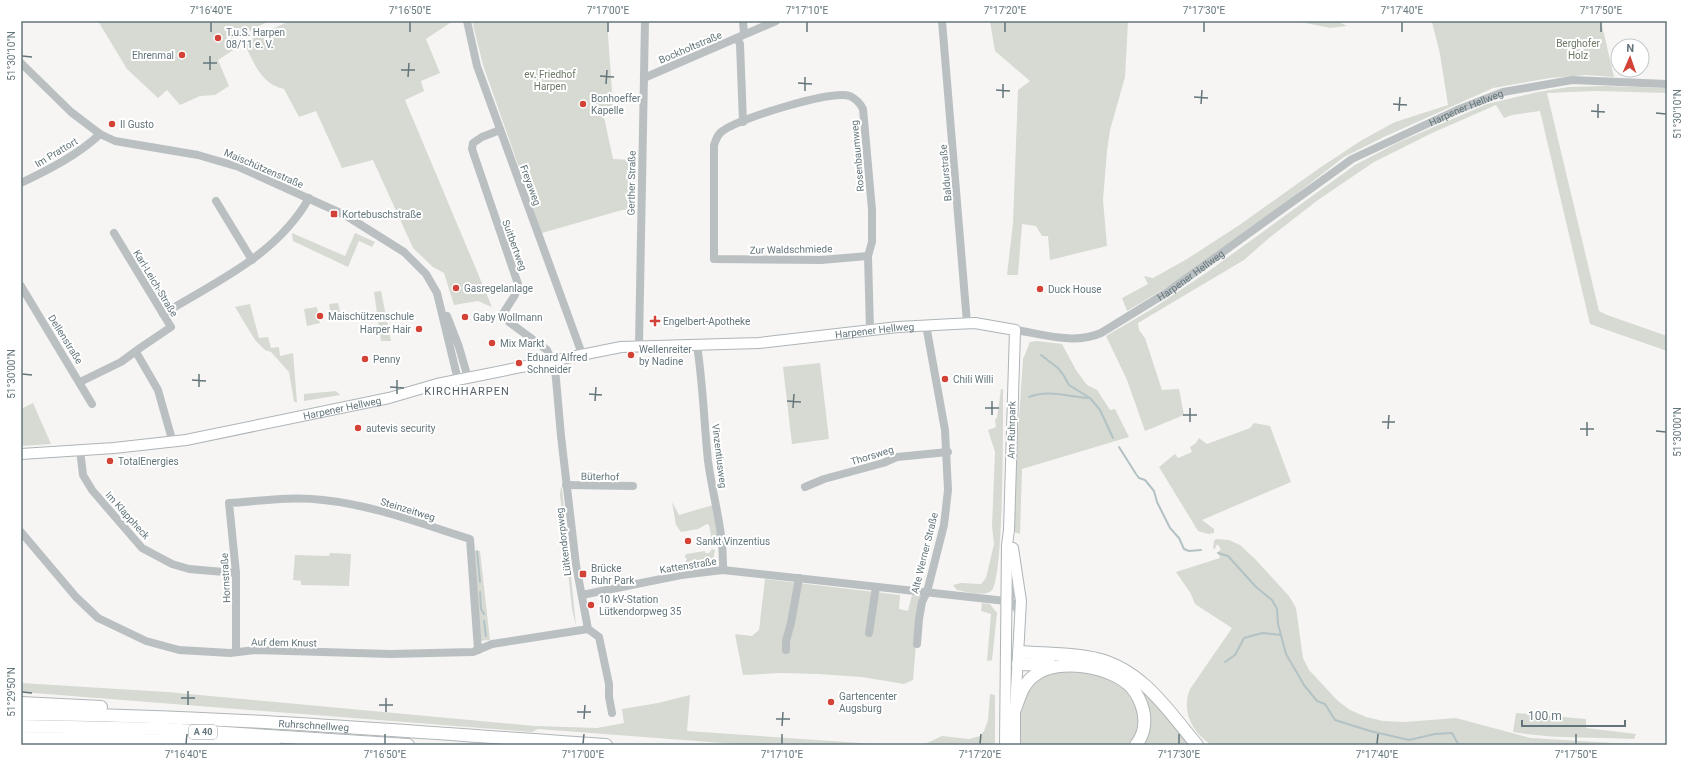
<svg xmlns="http://www.w3.org/2000/svg" width="1688" height="766" font-family="Roboto,sans-serif">
<style>
.green{fill:#d6dad2}
.lines{fill:none;stroke-linecap:round;stroke-linejoin:round}
.stream{stroke:#b3c2c4;stroke-width:2}
.major-casing{stroke:#aeb4b7;stroke-width:12}
.highway-casing{stroke:#b0b5b7;stroke-width:14}
.minor{stroke:#bac0c2;stroke-width:8}
.major{stroke:#fff;stroke-width:10}
.highway{stroke:#fff;stroke-width:12}
.ticks{fill:none;stroke:#63757b;stroke-width:1.5}
.poi-dot{fill:#d24236;stroke:#fff;stroke-width:1.5}
.labels{text-anchor:middle;stroke-width:4;stroke-linejoin:round;paint-order:stroke}
.shield{fill:#fff;stroke:#929ea3;stroke-width:1}
.shield-label{font-size:9px;font-weight:bold;fill:#63757b}
.poi-label{font-size:10px;fill:#63757b;stroke:#fff;text-anchor:start}
.park-label{font-size:10px;fill:#6c7966;stroke:#fff}
.street-label{font-size:10px;fill:#63757b;stroke:#fff}
.neighbourhood-label{font-size:11px;letter-spacing:1px;fill:#556267;stroke:#fff}
.neatline{fill:none;stroke:#63757b;stroke-width:1.5}
.ticks-label{font-size:10px;text-anchor:middle;fill:#63757b}
</style>
<rect width="100%" height="100%" fill="#f6f5f3"/>
<g class="green">
<path d="M98 21H269L246 33 244 32 232 39 238 47 218 60 229 86 215 95 200 96 180 105 167 90 158 98 127 69Z"/>
<path d="M289 21H453L426 39 440 73 421 81 424 91 405 100 492 307 478 301 454 305 444 273 433 267 413 248 373 160 342 168 316 111 299 117 284 89C261 84 254 63 244 43Z"/>
<path d="M472 21H607L613 105 602 108 613 159 633 160 634 210H622L542 233 483 65Z"/>
<path d="M985 21H1128L1125 77 1110 130 1107 151 1103 200 1107 246 1050 260 1048 236H1042L1036 226 1022 224 1018 275H1007L1013 223 1018 90 1030 81 995 51 990 22Z"/>
<path d="M1296 21H1337L1347 26 1330 28Z"/>
<path d="M1424 21H1601L1614 77 1586 75 1550 78 1493 88 1386 136 1344 157 1266 218 1179 280 1127 311 1122 298 1148 284 1144 276 1153 278 1187 259 1238 226 1321 167 1362 140 1395 122 1448 105 1440 54 1432 22H1418Z"/>
<path d="M1605 86 1667 88V93L1596 91 1547 93 1599 311 1607 315 1667 336V351L1590 324 1540 111 1512 115 1504 118 1496 105 1432 133 1374 162 1318 200 1269 238 1244 260 1138 323 1139 330 1145 338 1162 390 1179 389 1184 415 1145 431 1127 380 1106 336 1152 309 1206 273 1355 165 1397 143 1487 104 1538 92 1569 87Z"/>
<path d="M292 233 345 256 355 233 375 242 372 247 359 241 348 267 293 241Z"/>
<path d="M381 291 391 341H381L374 292Z"/>
<path d="M338 303 342 320 332 321 329 304Z"/>
<path d="M250 304 259 338 268 337 271 348 279 347 280 356 293 353 297 402H294L289 372 271 352 265 350 255 340 235 307Z"/>
<path d="M317 307 320 323 307 326 304 309Z"/>
<path d="M1037 341 1062 344 1076 370 1087 385 1097 390 1110 410 1115 409 1129 437 1022 469 1020 534 1014 532 1016 463 1023 359 1030 342Z"/>
<path d="M820 363 829 439 792 444 783 367Z"/>
<path d="M1001 389H1003C1003 417 1004 575 992 590 987 597 965 592 957 590L953 585 961 583 981 584 986 578 994 544 992 526 995 452 988 430 996 427 995 419 997 418Z"/>
<path d="M336 391 340 395 304 401V394Z"/>
<path d="M33 403 51 444 21 446V409Z"/>
<path d="M1254 423 1270 426 1291 482 1202 520 1214 529V533L1208 534 1198 531 1159 467 1175 454 1178 458 1192 452 1190 447 1196 443 1199 438 1207 444 1250 428Z"/>
<path d="M561 487 562 488 576 626 572 609 560 494Z"/>
<path d="M672 502 679 515 713 505 719 544 713 545 709 525 707 524 698 529 681 532 676 525Z"/>
<path d="M1216 539 1229 540 1240 545 1255 559 1289 596 1296 608 1303 658 1309 670 1338 701 1350 710 1366 717 1383 721 1405 722 1456 718 1531 738 1647 745H1211C1192 732 1181 711 1190 689L1232 628 1195 604 1191 594 1176 572 1220 558 1218 552 1221 549 1217 544 1215 549 1213 548 1214 541Z"/>
<path d="M712 549 715 550 712 564 686 568V561L687 559 685 557 686 554 705 551V553H709Z"/>
<path d="M474 551H480L490 640 479 641Z"/>
<path d="M330 553 351 554 349 586 301 585V581L293 580 295 555 329 556Z"/>
<path d="M765 579 900 595 899 609 908 611 912 595 920 596 913 680 904 684 862 677 818 674 781 673 743 675 735 634 752 636 759 630Z"/>
<path d="M982 603 990 604 997 613 992 660 987 661 991 614 981 611Z"/>
<path d="M1027 658C1076 659 1120 662 1154 700 1168 714 1179 731 1192 745H1141C1148 733 1149 720 1146 706 1134 659 1065 663 1027 660Z"/>
<path d="M1052 671C1066 671 1080 670 1093 673 1117 677 1148 700 1139 728 1137 734 1133 740 1130 745H1020V708L1028 687Z"/>
<path d="M21 683 167 692 535 726 597 728 624 723 622 709 658 703 690 695 687 731 890 745H749L538 729 532 732 21 692Z"/>
<path d="M990 694 995 695V745H912L927 743 942 736 969 739 980 736 984 731 988 720Z"/>
<path d="M1516 713 1586 719V728L1636 734 1634 739C1594 737 1552 739 1513 732Z"/>
</g>
<g class="lines">
<g class="stream">
<path d="M1041 355 1058 368 1064 376 1069 385 1090 398 1100 410 1113 438"/>
<path d="M1029 397C1049 389 1068 397 1088 398"/>
<path d="M1119 447 1136 474 1139 478 1145 480 1154 491 1157 502 1170 528 1179 538 1184 549 1189 551 1201 550"/>
<path d="M477 551 480 582"/>
<path d="M1218 553 1228 556 1256 587 1272 600 1277 609 1278 624 1286 654 1304 685 1317 701 1325 704 1335 720 1370 731 1409 740 1435 734 1452 733 1458 744 1472 745"/>
<path d="M480 592 481 609 484 614"/>
<path d="M484 621 486 636"/>
<path d="M1225 662 1235 655 1244 638 1262 633 1281 635"/>
</g>
<g class="major-casing">
<g id="major">
<path id="s2" d="M21 454 114 448 186 440 389 398 437 384 621 347 759 343 898 327 954 324 975 323 1015 330 1009 530 1007 545 1005 745"/>
<path d="M1013 548 1021 601 1015 709V745"/>
</g>
</g>
<g class="highway-casing">
<g id="highway">
<path d="M1019 652C1044 654 1073 653 1097 659 1143 670 1169 712 1197 745"/>
<path d="M1018 664 1051 665"/>
<path d="M21 703 101 707"/>
<path d="M1015 709C1020 696 1023 683 1035 675 1058 657 1113 666 1132 688 1137 694 1141 702 1143 710 1146 722 1144 735 1136 745"/>
<path id="s3" d="M21 714C216 715 411 732 606 745"/>
<path d="M21 726 164 729 408 745"/>
<path d="M21 738 106 739 274 744"/>
</g>
</g>
<g class="minor">
<path d="M467 21 477 66 582 354"/>
<path d="M743 21 744 34"/>
<path d="M942 21 967 323"/>
<path d="M737 38 740 44 743 122"/>
<path d="M21 63 71 112 100 134 115 141 198 155 239 167 345 215 404 252 426 274 437 293 458 380"/>
<path d="M644 78 776 21"/>
<path d="M500 130 482 137 473 143 472 149 518 284 515 295 504 312 509 322 547 350 555 368 561 436 576 565 588 629 599 637 609 684V697L612 713"/>
<path d="M21 183C48 170 78 155 100 134"/>
<path d="M216 201 252 260"/>
<path d="M868 256 821 260 714 259V145C716 139 718 133 724 130 741 118 831 90 850 96 856 99 860 103 863 109L872 210V242L868 256 870 330"/>
<path d="M21 286 92 404"/>
<path d="M163 314C217 281 277 255 309 198"/>
<path d="M447 316 459 347 468 378"/>
<path id="s1" d="M1015 330C1043 334 1074 345 1101 333L1166 293 1352 159 1457 110 1503 92 1572 80 1667 84"/>
<path d="M639 345 645 21"/>
<path d="M697 345C703 384 704 422 708 461 713 498 724 532 723 570"/>
<path d="M136 352 158 390 173 443"/>
<path d="M80 382 121 362 140 348 171 327 114 233"/>
<path d="M80 450 83 475 92 490 142 548 172 564 189 569 236 573"/>
<path d="M566 485 633 486"/>
<path d="M805 487 824 479 883 463 897 457 948 452"/>
<path d="M21 532 76 597 98 618 146 641 179 650 230 653 255 650 390 654 473 652 492 644 588 629"/>
<path d="M582 595 681 575 723 570 1006 601 1013 603 1020 614"/>
<path d="M1006 601 1015 592 1017 582"/>
<path d="M869 633 876 587"/>
<path d="M917 644 919 619 922 602 927 592 944 525 948 490 945 430 926 325"/>
<path d="M786 650V641L791 623 799 578"/>
<path d="M236 652V573L229 503C260 501 292 496 323 500 373 505 422 524 470 539L478 650"/>
</g>
<use href="#major" class="major"/>
<use href="#highway" class="highway"/>
</g>
<path class="ticks" d="M211 32V22M410 32V22M608 32V22M807 32V22M1005 32V22M1204 32V22M1402 32V22M1601 32V22M22 56 32 57M203 63H217M210 70V56M401 70H415M600 76 614 77M408 77 409 63M798 83 812 84M606 84 607 70M996 90 1010 91M805 91V77M1194 97 1208 98M1003 98V84M1201 104 1202 90M1393 104 1407 105M1399 111 1400 97M1591 111 1605 112M1656 113 1666 114M1598 118V104M22 374 32 375M192 380 206 381M199 387V374M390 387 404 388M397 394V380M589 394 602 395M595 401 596 387M787 401 801 402M793 408 794 394M985 408H999M992 415V401M1183 415H1197M1190 422V408M1382 422H1395M1388 429 1389 415M1580 429H1594M1656 431 1666 432M1587 436V422M22 692 32 693M181 698H195M188 705V691M379 705H393M386 712V698M577 712H591M584 719 585 705M776 719H790M782 726 783 712M186 744 187 734M385 744V734M583 744 584 734M782 744V734M980 744 981 734M1179 744V734M1377 744 1378 734M1576 744V734"/>
<g class="poi-dot">
<circle cx="218" cy="38" r="4"/>
<circle cx="182" cy="55" r="4"/>
<circle cx="583" cy="104" r="4"/>
<circle cx="112" cy="124" r="4"/>
<rect x="330" y="210" width="8" height="8" rx="2"/>
<circle cx="456" cy="288" r="4"/>
<circle cx="1040" cy="289" r="4"/>
<circle cx="320" cy="316" r="4"/>
<circle cx="465" cy="317" r="4"/>
<path d="M653 315h4v4h4v4h-4v4h-4v-4h-4v-4h4z"/>
<circle cx="419" cy="329" r="4"/>
<circle cx="492" cy="343" r="4"/>
<circle cx="631" cy="355" r="4"/>
<circle cx="365" cy="359" r="4"/>
<circle cx="519" cy="363" r="4"/>
<circle cx="945" cy="379" r="4"/>
<circle cx="358" cy="428" r="4"/>
<circle cx="110" cy="461" r="4"/>
<circle cx="688" cy="541" r="4"/>
<rect x="579" y="570" width="8" height="8" rx="2"/>
<circle cx="591" cy="605" r="4"/>
<circle cx="831" cy="702" r="4"/>
</g>
<g class="labels">
<rect class="shield" x="189" y="725" width="28" height="14" rx="3"/>
<g class="shield-label">
<text x="203" y="735">A 40</text>
</g>
<g class="poi-label">
<text x="226" y="36">T.u.S. Harpen<tspan x="226" dy="12">08/11 e. V.</tspan></text>
<text x="174" y="59" text-anchor="end">Ehrenmal</text>
<text x="591" y="102">Bonhoeffer<tspan x="591" dy="12">Kapelle</tspan></text>
<text x="120" y="128">Il Gusto</text>
<text x="342" y="218">Kortebuschstraße</text>
<text x="464" y="292">Gasregelanlage</text>
<text x="1048" y="293">Duck House</text>
<text x="328" y="320">Maischützenschule</text>
<text x="473" y="321">Gaby Wollmann</text>
<text x="663" y="325">Engelbert-Apotheke</text>
<text x="411" y="333" text-anchor="end">Harper Hair</text>
<text x="500" y="347">Mix Markt</text>
<text x="639" y="353">Wellenreiter<tspan x="639" dy="12">by Nadine</tspan></text>
<text x="527" y="361">Eduard Alfred<tspan x="527" dy="12">Schneider</tspan></text>
<text x="373" y="363">Penny</text>
<text x="953" y="383">Chili Willi</text>
<text x="366" y="432">autevis security</text>
<text x="118" y="465">TotalEnergies</text>
<text x="696" y="545">Sankt Vinzentius</text>
<text x="591" y="572">Brücke<tspan x="591" dy="12">Ruhr Park</tspan></text>
<text x="599" y="603">10 kV-Station<tspan x="599" dy="12">Lütkendorpweg 35</tspan></text>
<text x="839" y="700">Gartencenter<tspan x="839" dy="12">Augsburg</tspan></text>
</g>
<g class="park-label">
<text x="1578" y="47">Berghofer<tspan x="1578" dy="12">Holz</tspan></text>
<text x="550" y="78">ev. Friedhof<tspan x="550" dy="12">Harpen</tspan></text>
</g>
<g class="street-label">
<text transform="translate(690 47) rotate(-23)" y="4">Bockholtstraße</text>
<text dy="4" stroke="none"><textPath href="#s1" startOffset="518">Harpener Hellweg</textPath></text>
<text transform="translate(56 152) rotate(-31)" y="4">Im Prattort</text>
<text transform="translate(857 156) rotate(-95)" y="4">Rosenbaumweg</text>
<text transform="translate(264 168) rotate(23)" y="4">Maischützenstraße</text>
<text transform="translate(945 173) rotate(-95)" y="4">Baldurstraße</text>
<text transform="translate(631 183) rotate(-89)" y="4">Gerther Straße</text>
<text transform="translate(531 185) rotate(70)" y="4">Freyaweg</text>
<text transform="translate(515 245) rotate(70)" y="4">Suitbertweg</text>
<text transform="translate(791 249) rotate(-1)" y="4">Zur Waldschmiede</text>
<text dy="4" stroke="none"><textPath href="#s1" startOffset="194">Harpener Hellweg</textPath></text>
<text transform="translate(156 283) rotate(59)" y="4">Karl-Leich-Straße</text>
<text dy="4" stroke="none"><textPath href="#s2" startOffset="865">Harpener Hellweg</textPath></text>
<text transform="translate(66 339) rotate(58)" y="4">Dellenstraße</text>
<text dy="4" stroke="none"><textPath href="#s2" startOffset="325">Harpener Hellweg</textPath></text>
<text transform="translate(1011 430) rotate(-89)" y="4">Am Ruhrpark</text>
<text transform="translate(872 455) rotate(-17)" y="4">Thorsweg</text>
<text transform="translate(720 456) rotate(83)" y="4">Vinzentiusweg</text>
<text transform="translate(600 476) rotate(1)" y="4">Büterhof</text>
<text transform="translate(408 509) rotate(17)" y="4">Steinzeitweg</text>
<text transform="translate(128 515) rotate(48)" y="4">Im Klappheck</text>
<text transform="translate(563 542) rotate(-97)" y="4">Lütkendorpweg</text>
<text transform="translate(924 553) rotate(-76)" y="4">Alte Werner Straße</text>
<text transform="translate(688 565) rotate(-9)" y="4">Kattenstraße</text>
<text transform="translate(225 578) rotate(-93)" y="4">Hornstraße</text>
<text transform="translate(284 642) rotate(1)" y="4">Auf dem Knust</text>
<text dy="4" stroke="none"><textPath href="#s3" startOffset="293">Ruhrschnellweg</textPath></text>
</g>
<g class="neighbourhood-label">
<text x="467" y="395">KIRCHHARPEN</text>
</g>
</g>
<rect width="1688" height="766" fill="none" stroke="#ffffff" stroke-width="44"/>
<g transform="translate(1630 58) rotate(2)"><circle r="19" fill="#ffffff" stroke="#c1c8ca"/>
<path d="M0-3L7 15L0 10L-7 15Z" fill="#d24236"/>
<text y="-6" font-size="11" font-weight="bold" text-anchor="middle" fill="#63757b">N</text>
</g>
<path d="M1522 720v6h103v-6" fill="none" stroke="#63757b" stroke-width="2"/>
<text x="1528" y="720" font-size="12" fill="#63757b" stroke="#ffffff" stroke-width="3" paint-order="stroke">100 m</text>
<rect x="22" y="22" width="1644" height="722" class="neatline"/>
<g class="ticks-label">
<text x="211" y="14">7°16'40"E</text>
<text x="410" y="14">7°16'50"E</text>
<text x="608" y="14">7°17'00"E</text>
<text x="807" y="14">7°17'10"E</text>
<text x="1005" y="14">7°17'20"E</text>
<text x="1204" y="14">7°17'30"E</text>
<text x="1402" y="14">7°17'40"E</text>
<text x="1601" y="14">7°17'50"E</text>
<text transform="translate(11 56) rotate(-90)" y="4">51°30'10"N</text>
<text transform="translate(1677 114) rotate(-90)" y="4">51°30'10"N</text>
<text transform="translate(11 374) rotate(-90)" y="4">51°30'00"N</text>
<text transform="translate(1677 432) rotate(-90)" y="4">51°30'00"N</text>
<text transform="translate(11 692) rotate(-90)" y="4">51°29'50"N</text>
<text x="186" y="758">7°16'40"E</text>
<text x="385" y="758">7°16'50"E</text>
<text x="583" y="758">7°17'00"E</text>
<text x="782" y="758">7°17'10"E</text>
<text x="980" y="758">7°17'20"E</text>
<text x="1179" y="758">7°17'30"E</text>
<text x="1377" y="758">7°17'40"E</text>
<text x="1576" y="758">7°17'50"E</text>
</g>
</svg>
